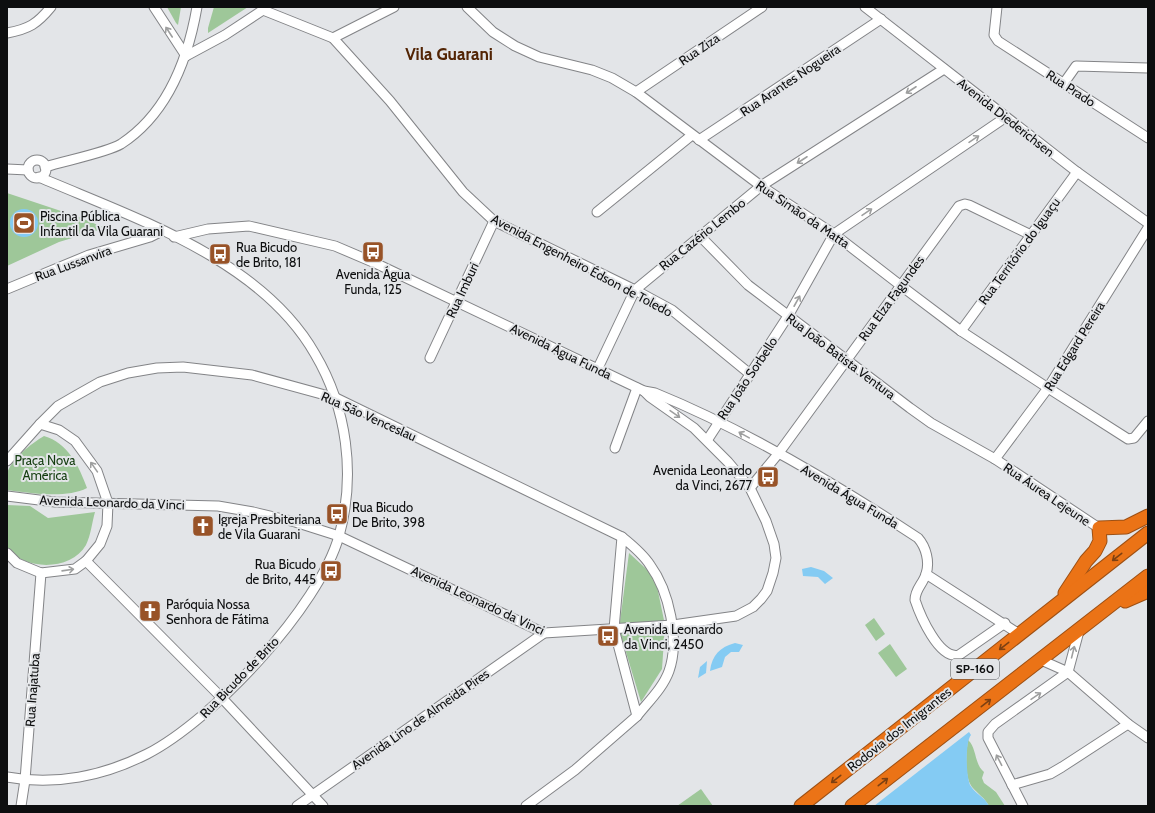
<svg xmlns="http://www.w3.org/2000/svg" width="1155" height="813" font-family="Cabin,sans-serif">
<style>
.green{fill:#9ec799}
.water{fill:#84cbf3}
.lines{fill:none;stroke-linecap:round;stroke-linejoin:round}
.minor-casing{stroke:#838487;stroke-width:11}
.highway-casing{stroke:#9d5014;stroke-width:15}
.minor{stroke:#fff;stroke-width:9}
.highway{stroke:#eb7316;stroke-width:13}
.oneway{stroke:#9e9f9f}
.oneway2{stroke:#7c4012}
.labels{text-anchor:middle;stroke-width:4;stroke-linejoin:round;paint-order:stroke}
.shield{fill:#e3e5e8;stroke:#4d4e50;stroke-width:1}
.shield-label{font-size:12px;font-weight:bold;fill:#0d0e0f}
.street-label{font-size:13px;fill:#0d0e0f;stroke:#e3e5e8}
.poi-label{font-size:13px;fill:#0d0e0f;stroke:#e3e5e8;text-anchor:start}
.park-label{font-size:13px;fill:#123c0e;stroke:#e3e5e8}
.district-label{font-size:17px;font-weight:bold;fill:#522404;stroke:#e3e5e8}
</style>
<rect width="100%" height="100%" fill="#e3e5e8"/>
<g class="green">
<path d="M167 7H181L178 25 176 23Z"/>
<path d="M214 7H248L208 33V28Z"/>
<path d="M7 193 79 217 105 228 59 242 7 266Z"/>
<path d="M44 436C68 443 79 466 87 488 66 499 30 493 7 490 7 485 6 479 7 474 10 460 32 443 44 436Z"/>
<path d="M7 505 30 506 48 518 95 512C92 522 91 535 86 545 71 571 25 571 7 548Z"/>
<path d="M629 553 655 577 665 625 662 669 641 702 619 629Z"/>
<path d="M874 618 885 634 876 641 865 625Z"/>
<path d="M890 644 907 669 896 677 878 653Z"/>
<path d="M968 740C977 748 974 764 984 772L982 778 984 783 996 792 1005 806H989C985 798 978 794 972 787 964 776 966 753 968 740Z"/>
<path d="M701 789 713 806H677Z"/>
</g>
<g class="water">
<circle cx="24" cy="223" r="14"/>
<path d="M811 567 824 571 833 578 825 584 818 577 803 576 802 569Z"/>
<path d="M735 643 743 645 739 652H731L725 657 722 667 710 671C712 655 720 647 735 643Z"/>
<path d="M707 661 706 673 698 678 700 667Z"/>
<path d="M969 732 971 735C965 742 966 775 970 785 975 794 985 797 989 806H874Z"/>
</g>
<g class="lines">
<g class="minor-casing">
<g id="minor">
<path d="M154 7 186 56"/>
<path d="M467 7 493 32 515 46 539 57 592 70 612 78 636 92 761 186 834 234 900 285 961 331 1048 388 1128 439 1134 438 1148 421"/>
<path d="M865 7 1077 172 1148 223"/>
<path d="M997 7 994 35 998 41 1148 138"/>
<path d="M263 10 333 38 390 101 463 192 494 221 635 290 672 310 750 374"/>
<path d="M7 33C29 29 37 24 51 7"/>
<path d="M333 38 394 7"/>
<path d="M186 56 225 35 263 10V7"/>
<path d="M1064 83 1076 66 1148 68"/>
<path d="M636 92 762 7"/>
<path d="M699 140 881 19"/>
<circle cx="37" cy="169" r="9"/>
<path d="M45 167C63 161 106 153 121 144 167 114 188 59 197 7"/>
<path d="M7 169 28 170"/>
<path d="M597 212 692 135"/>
<path d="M700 236 748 285 910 408 931 423 995 459 1099 528"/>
<path d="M174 237 208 229 249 226 335 246 375 263 644 391 655 393C746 430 836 484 918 538 926 547 930 562 926 574 923 584 915 589 915 600 920 615 939 660 959 655L1005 623"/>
<path d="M7 289 89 255 150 237 162 231"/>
<path d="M961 331 1077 172"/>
<path d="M430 358 494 221"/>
<path d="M598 368 635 290 761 186 944 69"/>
<path d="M40 424 58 406 77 395 100 382 128 373 157 368 183 367 252 375 336 398 622 537"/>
<path d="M708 439 788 316 834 234 1006 117"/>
<path d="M615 448 637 388"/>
<path d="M995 459 1048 388 1148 228"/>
<path d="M7 461 40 424 59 430 75 441 97 471 108 503 107 526 100 544 86 561 75 569 41 573 17 563 7 553"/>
<path d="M750 488 778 454 959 206 965 204 969 205 1031 235"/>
<path d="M7 496 55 502 218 506 253 512 295 522 339 536 544 633 673 625 736 616 753 607 761 599 767 591 773 573 776 558 774 544 766 521 750 488 728 462 694 428 650 397 644 391"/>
<path d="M622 537C632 545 643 554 650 565 669 591 680 640 669 671 663 688 648 702 637 716L614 629Z"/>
<path d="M86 561 221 697 323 806"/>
<path d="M926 574 1019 634"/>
<path d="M1041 660 1068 672 1128 724 1148 738"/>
<path d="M7 777C55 786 104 776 147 754 213 720 319 607 339 536 356 475 347 408 315 354 261 259 134 218 39 177"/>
<path d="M1012 785 1050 774 1062 767 1128 724"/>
<path d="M21 806 25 780 41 573"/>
<path d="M297 806 544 633"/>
<path d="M526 806 575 770 637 716"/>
<path d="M1023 806 988 738V732L995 724 1068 672 1079 631"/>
</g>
</g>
<g class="highway-casing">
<g id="highway">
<path d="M1065 593 1086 561 1095 551 1100 541 1099 528 1126 527 1148 516"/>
<path d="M1125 601 1148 591"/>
<path d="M801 806 1148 533"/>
<path d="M852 806 1148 576"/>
</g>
</g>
<use href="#minor" class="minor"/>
<use href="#highway" class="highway"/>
</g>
<defs><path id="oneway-shaft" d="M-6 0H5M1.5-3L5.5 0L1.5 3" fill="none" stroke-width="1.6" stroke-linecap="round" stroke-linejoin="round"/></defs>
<g class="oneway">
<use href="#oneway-shaft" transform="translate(169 32) rotate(-123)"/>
<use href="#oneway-shaft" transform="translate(911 90) rotate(147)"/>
<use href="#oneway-shaft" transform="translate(974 139) rotate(-34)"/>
<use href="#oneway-shaft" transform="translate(802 160) rotate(147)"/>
<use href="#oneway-shaft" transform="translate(867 212) rotate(-34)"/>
<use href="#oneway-shaft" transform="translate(797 301) rotate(-61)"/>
<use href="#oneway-shaft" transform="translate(675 414) rotate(35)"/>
<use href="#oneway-shaft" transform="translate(744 435) rotate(-151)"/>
<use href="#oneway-shaft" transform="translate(94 467) rotate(-125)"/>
<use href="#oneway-shaft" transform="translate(68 570) rotate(-8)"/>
<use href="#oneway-shaft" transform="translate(1073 652) rotate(-76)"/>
<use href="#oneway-shaft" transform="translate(1036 696) rotate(-34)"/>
<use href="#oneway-shaft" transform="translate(999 760) rotate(-117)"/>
</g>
<g class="oneway2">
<use href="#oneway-shaft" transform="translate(1117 557) rotate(142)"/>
<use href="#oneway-shaft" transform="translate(1004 646) rotate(142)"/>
<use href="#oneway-shaft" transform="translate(986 703) rotate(-38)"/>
<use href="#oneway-shaft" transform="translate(836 779) rotate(142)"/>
<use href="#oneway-shaft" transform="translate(883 782) rotate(-38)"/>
</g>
<defs>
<g id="stadium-square" transform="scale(1.15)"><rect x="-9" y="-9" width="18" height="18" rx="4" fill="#985328" stroke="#e3e5e8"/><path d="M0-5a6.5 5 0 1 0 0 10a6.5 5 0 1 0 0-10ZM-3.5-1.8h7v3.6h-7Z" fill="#fff"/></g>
<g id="bus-square" transform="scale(1.15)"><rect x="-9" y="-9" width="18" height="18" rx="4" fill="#985328" stroke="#e3e5e8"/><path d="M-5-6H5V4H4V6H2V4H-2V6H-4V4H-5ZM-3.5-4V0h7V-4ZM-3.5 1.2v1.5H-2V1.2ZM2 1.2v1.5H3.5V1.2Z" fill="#fff"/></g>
<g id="church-square" transform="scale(1.15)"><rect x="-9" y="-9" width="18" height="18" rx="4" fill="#985328" stroke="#e3e5e8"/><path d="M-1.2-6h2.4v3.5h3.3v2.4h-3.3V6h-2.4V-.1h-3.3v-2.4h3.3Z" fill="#fff"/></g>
</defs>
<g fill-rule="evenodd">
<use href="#stadium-square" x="24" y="223"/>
<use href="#bus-square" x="373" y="252"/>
<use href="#bus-square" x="220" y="254"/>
<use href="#bus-square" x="768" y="477"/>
<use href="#bus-square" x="337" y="514"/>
<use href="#church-square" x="203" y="526"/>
<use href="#bus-square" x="331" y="571"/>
<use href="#church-square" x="150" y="611"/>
<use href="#bus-square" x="608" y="636"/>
</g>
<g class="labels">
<rect class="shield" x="951" y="659" width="48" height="20" rx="3"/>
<g class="shield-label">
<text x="975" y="673">SP-160</text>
</g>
<g class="street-label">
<text transform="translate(699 49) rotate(-34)" y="5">Rua Ziza</text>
<text transform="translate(790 80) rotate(-34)" y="5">Rua Arantes Nogueira</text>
<text transform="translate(1071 88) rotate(33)" y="5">Rua Prado</text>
<text transform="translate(1006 117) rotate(38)" y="5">Avenida Diederichsen</text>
<text transform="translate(803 214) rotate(34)" y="5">Rua Simão da Matta</text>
<text transform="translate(702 234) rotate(-39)" y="5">Rua Cazério Lembo</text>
<text transform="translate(1019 251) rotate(-54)" y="5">Rua Território do Iguaçu</text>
<text transform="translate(73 263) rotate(-20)" y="5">Rua Lussanvira</text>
<text transform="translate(582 265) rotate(28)" y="5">Avenida Engenheiro Édson de Toledo</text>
<text transform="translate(462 290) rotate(-65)" y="5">Rua Imburi</text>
<text transform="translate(891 298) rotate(-54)" y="5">Rua Elza Fagundes</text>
<text transform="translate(1074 346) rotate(-58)" y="5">Rua Edgard Pereira</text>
<text transform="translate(561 351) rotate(26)" y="5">Avenida Água Funda</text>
<text transform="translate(841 356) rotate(37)" y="5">Rua João Batista Ventura</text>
<text transform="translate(747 378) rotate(-56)" y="5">Rua João Sorbello</text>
<text transform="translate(369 416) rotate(24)" y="5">Rua São Venceslau</text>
<text transform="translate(1047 494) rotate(34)" y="5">Rua Áurea Lejeune</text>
<text transform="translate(850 496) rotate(31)" y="5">Avenida Água Funda</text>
<text transform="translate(112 502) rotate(2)" y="5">Avenida Leonardo da Vinci</text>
<text transform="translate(478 600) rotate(25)" y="5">Avenida Leonardo da Vinci</text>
<text transform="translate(239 677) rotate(-46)" y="5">Rua Bicudo de Brito</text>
<text transform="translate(32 690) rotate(-86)" y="5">Rua Inajatuba</text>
<text transform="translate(420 719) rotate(-35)" y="5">Avenida Lino de Almeida Pires</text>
<text transform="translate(899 729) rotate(-38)" y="5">Rodovia dos Imigrantes</text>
</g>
<g class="poi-label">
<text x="40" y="221">Piscina Pública<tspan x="40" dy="15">Infantil da Vila Guarani</tspan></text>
<text x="236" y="252">Rua Bicudo<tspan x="236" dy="15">de Brito, 181</tspan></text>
<text x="373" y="279" text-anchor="middle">Avenida Água<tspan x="373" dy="15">Funda, 125</tspan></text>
<text x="752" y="475" text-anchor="end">Avenida Leonardo<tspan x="752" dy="15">da Vinci, 2677</tspan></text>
<text x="352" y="512">Rua Bicudo<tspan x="352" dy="15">De Brito, 398</tspan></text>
<text x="218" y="524">Igreja Presbiteriana<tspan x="218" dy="15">de Vila Guarani</tspan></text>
<text x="316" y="569" text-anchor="end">Rua Bicudo<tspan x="316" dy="15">de Brito, 445</tspan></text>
<text x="166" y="609">Paróquia Nossa<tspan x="166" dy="15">Senhora de Fátima</tspan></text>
<text x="624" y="634">Avenida Leonardo<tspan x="624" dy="15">da Vinci, 2450</tspan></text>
</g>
<g class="park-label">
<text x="45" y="465">Praça Nova<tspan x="45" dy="15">América</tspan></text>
</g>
<g class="district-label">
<text x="449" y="60">Vila Guarani</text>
</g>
</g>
<rect width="1155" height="813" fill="none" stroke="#0d0e0f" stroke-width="16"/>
</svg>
